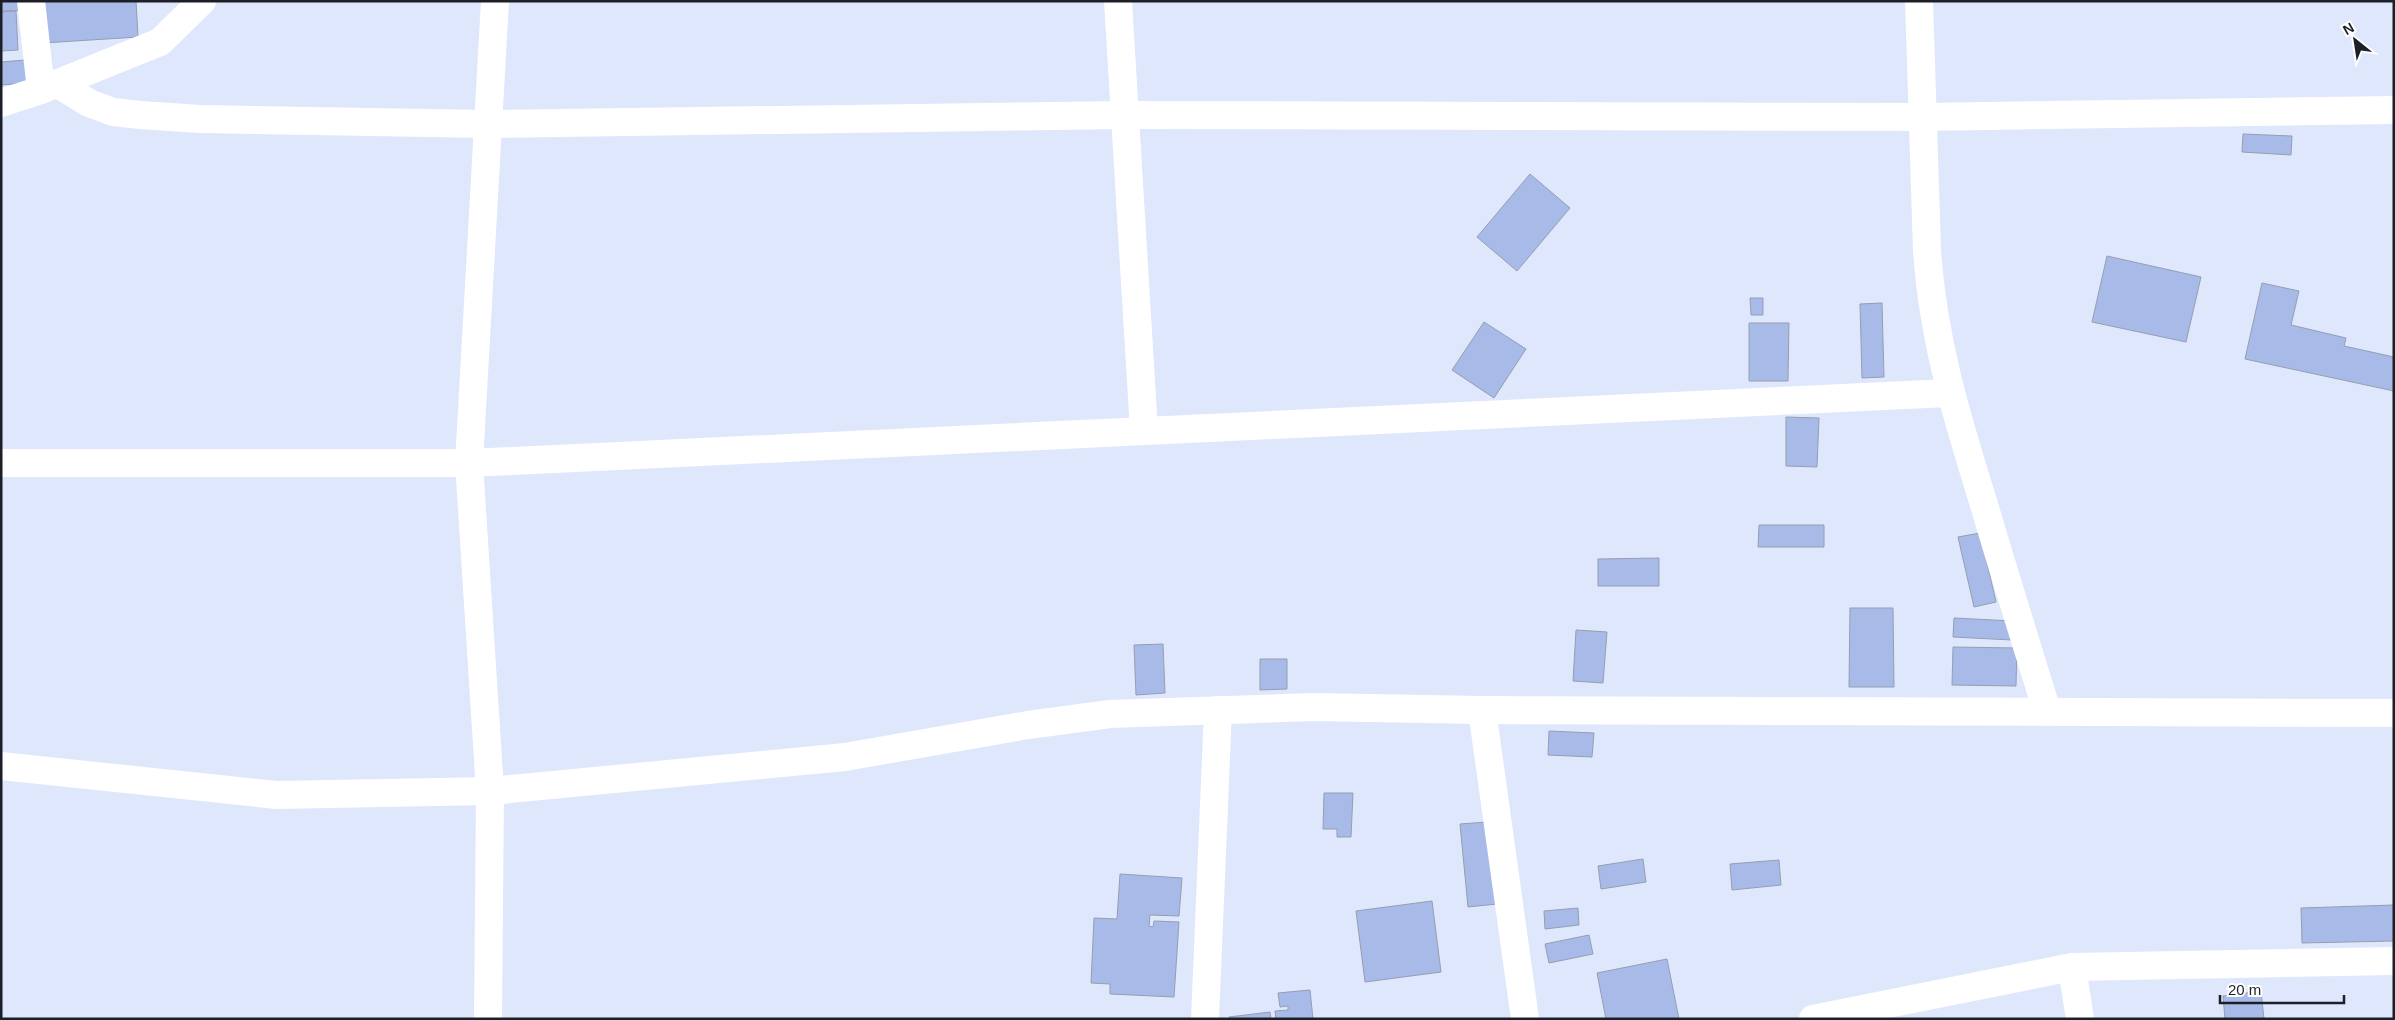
<svg xmlns="http://www.w3.org/2000/svg" width="2395" height="1020" font-family="Arial,sans-serif">
<style>
.building{fill:#a8bbe8;stroke:#959eb1}
.lines{fill:none;stroke-linecap:round;stroke-linejoin:round}
.street{stroke:#fff;stroke-width:28}
</style>
<rect width="100%" height="100%" fill="#dee7fc"/>
<g class="building">
<path d="M1 1H26V10L1 11Z"/>
<path d="M41 1H136L138 37 43 43Z"/>
<path d="M16 11 18 50 1 51V12Z"/>
<path d="M25 60 27 83 1 85V62Z"/>
<path d="M2243 134 2292 136 2291 155 2242 152Z"/>
<path d="M1530 174 1570 208 1517 271 1477 237Z"/>
<path d="M2107 256 2201 277 2186 342 2092 322Z"/>
<path d="M2262 283 2299 291 2291 325 2346 338 2344 346 2394 357V391L2245 359Z"/>
<path d="M1750 298H1763V315H1751Z"/>
<path d="M1882 303 1884 377 1862 378 1860 304Z"/>
<path d="M1484 322 1526 349 1494 398 1452 370Z"/>
<path d="M1749 323H1789L1788 381H1749Z"/>
<path d="M1786 417 1819 418 1817 467 1786 466Z"/>
<path d="M1759 525H1824V547H1758Z"/>
<path d="M1980 533 1996 602 1974 607 1958 537Z"/>
<path d="M1659 558V586H1598V559Z"/>
<path d="M1850 608H1893L1894 687H1849Z"/>
<path d="M1954 618 2013 621 2012 640 1953 637Z"/>
<path d="M1576 630 1607 632 1603 683 1573 681Z"/>
<path d="M1163 644 1165 693 1136 695 1134 645Z"/>
<path d="M1953 647 2017 648 2016 686 1952 685Z"/>
<path d="M1260 659H1287V689L1260 690Z"/>
<path d="M1549 731 1594 733 1592 757 1548 755Z"/>
<path d="M1324 793H1353L1351 837H1337V829H1323Z"/>
<path d="M1487 822 1497 904 1468 907 1460 824Z"/>
<path d="M1643 859 1646 882 1601 889 1598 866Z"/>
<path d="M1779 860 1781 885 1732 890 1730 864Z"/>
<path d="M1120 874 1182 878 1179 916 1150 915 1149 926 1153 927 1154 921 1179 922 1174 997 1110 994V984L1091 983 1094 918 1117 919Z"/>
<path d="M1432 901 1441 972 1365 982 1356 911Z"/>
<path d="M2394 905V941L2302 943 2301 908Z"/>
<path d="M1578 908 1579 925 1545 929 1544 911Z"/>
<path d="M1589 935 1593 954 1549 963 1545 944Z"/>
<path d="M1667 959 1679 1019H1606L1597 973Z"/>
<path d="M1310 990 1313 1019H1276L1275 1011 1288 1010V1006L1280 1007 1278 993Z"/>
<path d="M2261 991 2264 1019H2225L2223 996Z"/>
<path d="M1270 1012 1271 1019H1229V1017Z"/>
</g>
<g class="lines">
<g class="street">
<path d="M31 1 41 90"/>
<path d="M1118 1 1144 431"/>
<path d="M1919 1 1927 250C1933 342 1958 421 1985 508 2005 576 2026 643 2047 711"/>
<path d="M58 84 89 103 113 112 140 115 200 119 488 124 1125 115 1922 117 2394 110"/>
<path d="M1 103 41 90 160 42 202 1"/>
<path d="M1 463H469L1949 393"/>
<path d="M1482 710 1525 1019"/>
<path d="M1 766 277 795 490 791 845 757 1028 725 1110 714 1312 707 1482 710 2394 713"/>
<path d="M2072 967 2080 1019"/>
<path d="M488 1019 490 791 469 463 495 1"/>
<path d="M1205 1019 1218 710"/>
<path d="M1813 1019 2072 967 2394 961"/>
</g>
</g>
<rect width="2395" height="1020" fill="none" stroke="#1c1f27" stroke-width="5"/>
<g transform="translate(2355 40) rotate(330)" stroke="#ffffff" stroke-width="4" paint-order="stroke">
<path d="M0-4L9 19L0 12L-9 19Z" fill="#1c1f27"/>
<text y="-8" font-size="14" font-weight="bold" text-anchor="middle" fill="#1c1f27">N</text>
</g>
<path d="M2220 995v8h124v-8" fill="none" stroke="#1c1f27" stroke-width="2.5"/>
<text x="2228" y="995" font-size="15" fill="#1c1f27" stroke="#ffffff" stroke-width="4" paint-order="stroke">20 m</text>
</svg>
